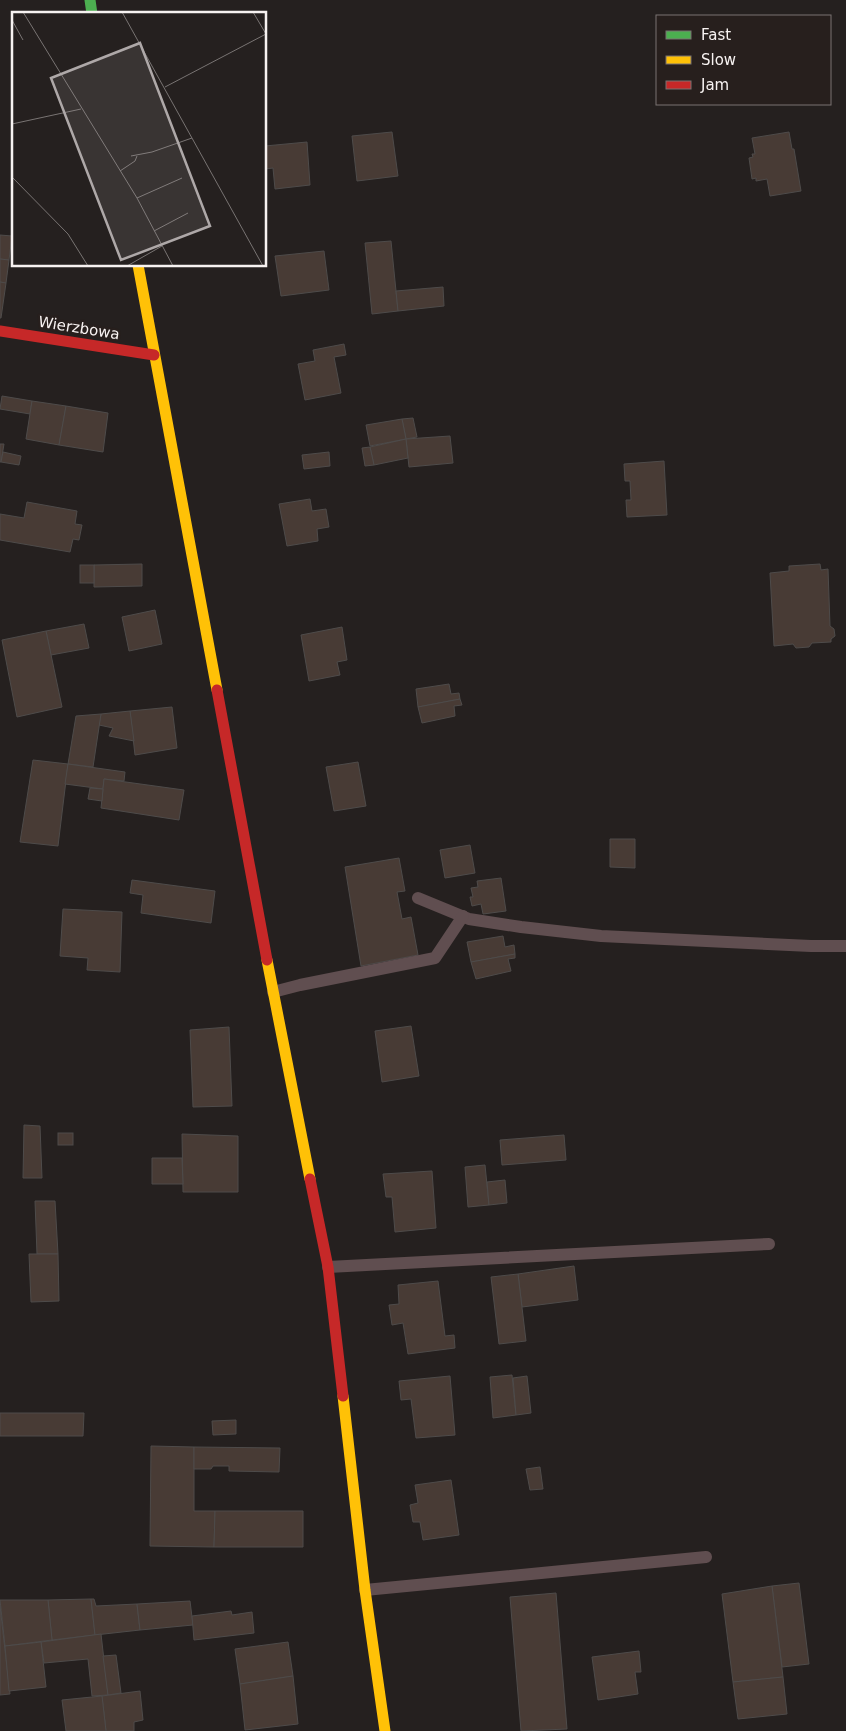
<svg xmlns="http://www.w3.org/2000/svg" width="846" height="1731" font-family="'DejaVu Sans',sans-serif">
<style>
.building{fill:#483b35;stroke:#4e4b4a}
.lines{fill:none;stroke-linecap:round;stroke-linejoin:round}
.lane{stroke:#604e50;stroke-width:12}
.fast{stroke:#4caf50;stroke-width:11}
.slow{stroke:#ffc107;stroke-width:11}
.jam{stroke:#c62828;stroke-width:11}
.labels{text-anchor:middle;stroke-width:5;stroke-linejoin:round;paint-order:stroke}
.street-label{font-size:15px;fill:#f7f2f1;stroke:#271f1d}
.inset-road{fill:none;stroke:#797473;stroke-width:1}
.view{fill:#aea8a8;fill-opacity:0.15;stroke:#aea8a8;stroke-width:2.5}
.inset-edge{fill:none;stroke:#f7f2f1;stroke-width:2.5}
</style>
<rect width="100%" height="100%" fill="#25201f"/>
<g class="building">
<path d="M392 132 398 176 357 181 352 136Z"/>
<path d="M789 132 792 149H794L801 191 770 196 767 179 756 181V178L752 179 749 158 753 157 752 154H755L752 138Z"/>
<path d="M307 142 310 185 275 189 273 168 265 169V146Z"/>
<path d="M0 235 12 236 9 260 0 259Z"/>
<path d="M391 241 398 311 372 314 365 243Z"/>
<path d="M324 251 329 290 281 296 275 256Z"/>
<path d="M0 259 9 260 6 283 0 282Z"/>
<path d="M0 282 6 283 1 318H0Z"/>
<path d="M443 287 444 306 398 311 396 291Z"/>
<path d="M344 344 346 355 334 357 341 393 305 400 298 364 315 361 313 350Z"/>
<path d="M2 396 32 401 30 414 0 409Z"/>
<path d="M32 401 66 406 59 445 26 439Z"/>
<path d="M66 406 108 413 103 452 59 445Z"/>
<path d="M413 418 417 437 406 439 402 419Z"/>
<path d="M402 419 406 439 370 446 366 425Z"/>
<path d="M450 436 453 463 409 467 406 439Z"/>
<path d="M406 439 408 458 374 465 370 447Z"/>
<path d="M0 444H4L1 462H0Z"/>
<path d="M370 447 374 465 365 466 362 448Z"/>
<path d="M3 452 21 456 19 465 1 462Z"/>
<path d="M329 452 330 466 304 469 302 455Z"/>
<path d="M664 461 667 515 627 517 626 500H631L630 481H625L624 464Z"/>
<path d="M310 499 312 511 326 509 329 527 317 529 318 541 287 546 279 504Z"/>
<path d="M27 502 77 511 75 524 82 525 79 540 73 539 70 552 0 540V514L24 518Z"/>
<path d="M142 564V586L94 587V565Z"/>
<path d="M820 564 821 570 828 569 830 626 834 629 835 636 831 639V642L812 643 809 647 796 648 793 644 774 646 770 573 789 571V566Z"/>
<rect x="80" y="565" width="14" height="18"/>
<path d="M155 610 162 644 129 651 122 617Z"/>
<path d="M84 624 89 648 51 655 46 631Z"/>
<path d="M342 627 347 660 337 662 340 675 309 681 301 635Z"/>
<path d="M46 631 62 707 17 717 2 640Z"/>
<path d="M449 684 451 694 459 693 460 699 418 707 416 689Z"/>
<path d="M460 699 462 705 454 706 455 716 422 723 418 707Z"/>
<path d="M172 707 177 748 135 755 130 711Z"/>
<path d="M130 711 134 741 109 736 113 728 99 725 101 714Z"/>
<path d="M101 714 93 767 68 764 76 716Z"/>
<path d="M33 760 68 764 58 846 20 842Z"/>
<path d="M358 762 366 806 334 811 326 767Z"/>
<path d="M68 764 125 772 124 781 104 779 103 789 65 784Z"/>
<path d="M104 779 184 790 179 820 101 808Z"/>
<path d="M90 788 103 789 102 801 88 799Z"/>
<path d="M610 839H635V868L610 867Z"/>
<path d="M470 845 475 873 445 878 440 850Z"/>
<path d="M399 858 405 891 397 892 402 919 411 917 418 955 361 966 345 867Z"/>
<path d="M501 878 506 911 483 914 481 904 472 906 470 897H473L471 888 478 887 477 881Z"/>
<path d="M132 880 215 891 211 923 141 913 143 895 130 893Z"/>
<path d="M63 909 122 912 120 972 87 970 88 958 60 956Z"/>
<path d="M503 936 505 947 514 945 515 954 471 962 467 942Z"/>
<path d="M515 954V958L508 959 511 971 476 979 471 962Z"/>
<path d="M411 1026 419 1076 382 1082 375 1031Z"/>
<path d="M229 1027 232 1106 193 1107 190 1030Z"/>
<path d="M24 1125 40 1126 42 1178H23Z"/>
<rect x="58" y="1133" width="15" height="12"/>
<path d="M182 1134 238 1136V1192H183Z"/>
<path d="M564 1135 566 1160 502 1165 500 1140Z"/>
<path d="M152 1158H182L183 1184H152Z"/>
<path d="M485 1165 489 1205 468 1207 465 1167Z"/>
<path d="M432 1171 436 1228 395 1232 392 1197H386L383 1174Z"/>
<path d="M505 1180 507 1203 489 1205 487 1182Z"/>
<path d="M35 1201H55L58 1254H37Z"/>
<path d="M29 1254H58L59 1301 31 1302Z"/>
<path d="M574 1266 578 1300 522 1307 518 1274Z"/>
<path d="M518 1274 526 1341 499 1344 491 1277Z"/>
<path d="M438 1281 445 1336 454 1335 455 1348 408 1354 403 1323 392 1325 389 1305 399 1304 398 1285Z"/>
<path d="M512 1375 516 1415 493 1418 490 1377Z"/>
<path d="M450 1376 455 1435 416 1438 411 1399 401 1400 399 1381Z"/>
<path d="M527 1376 531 1413 516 1415 513 1378Z"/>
<path d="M0 1413H84L83 1436H0Z"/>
<path d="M236 1420V1434L213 1435 212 1421Z"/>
<path d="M151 1446 194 1447V1511H215L214 1547 150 1546Z"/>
<path d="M194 1447 280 1448 279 1472 229 1471V1466H213L211 1469H194Z"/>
<path d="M540 1467 543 1489 530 1490 526 1469Z"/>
<path d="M451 1480 459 1535 423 1540 420 1522H413L410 1505 418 1503 415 1485Z"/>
<path d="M215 1511H303V1547H214Z"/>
<path d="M799 1583 809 1664 782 1667 772 1586Z"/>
<path d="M772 1586 783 1677 733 1682 722 1594Z"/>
<path d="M556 1593 567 1729 521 1731 510 1597Z"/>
<path d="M91 1599 95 1635 52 1640 48 1600Z"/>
<path d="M91 1599H94L96 1606 137 1604 140 1630 95 1635Z"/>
<path d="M0 1600H48L52 1640 5 1646Z"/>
<path d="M190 1601 193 1625 140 1630 137 1604Z"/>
<path d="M0 1606 10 1694 0 1695Z"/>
<path d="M231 1611 232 1615 252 1612 254 1633 194 1640 192 1616Z"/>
<path d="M101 1634 108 1695 92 1696 88 1659 44 1663 41 1642Z"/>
<path d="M41 1642 46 1687 9 1691 5 1646Z"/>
<path d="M288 1642 293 1676 240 1684 235 1649Z"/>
<path d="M639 1651 641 1672H635L638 1694 598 1700 592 1657Z"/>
<path d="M116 1655 121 1693 108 1695 103 1656Z"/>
<path d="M293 1676 298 1724 245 1730 240 1684Z"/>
<path d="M783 1677 787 1714 738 1719 733 1682Z"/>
<path d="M140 1691 143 1720 134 1722V1731H106L102 1696Z"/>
<path d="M102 1696 106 1731H66L62 1700Z"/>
</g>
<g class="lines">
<g class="lane">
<path d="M418 898 469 919 521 927 601 936 811 946H846"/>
<path d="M273 992 300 985 435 958 463 916"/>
<path d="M328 1267 769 1244"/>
<path d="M365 1590 706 1557"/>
</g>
<path class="fast" d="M90 0 92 14"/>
<g class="slow">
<path d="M138 265 217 690"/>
<path d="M267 960 310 1179"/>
<path d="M343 1396 365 1590 385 1731"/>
</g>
<g class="jam">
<path d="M0 331 154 355"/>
<path d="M217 690 267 960"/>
<path d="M310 1179 328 1267 343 1396"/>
</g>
</g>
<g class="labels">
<g class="street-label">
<text transform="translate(79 328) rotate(9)" y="5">Wierzbowa</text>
</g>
</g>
<g transform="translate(12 12)">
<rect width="254" height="254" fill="#25201f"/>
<path class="inset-road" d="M11 0 125 186 161 254M110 0 251 254M241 0 254 22M0 8 11 28M153 75 254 22M0 112 69 97M119 144 140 140 180 126M108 159 123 149 125 144M0 165 56 222 76 254M125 186 170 166M142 219 176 201M115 254 150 234"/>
<path class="view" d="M128 31 198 214 109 248 39 66Z"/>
<rect width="254" height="254" class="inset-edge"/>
</g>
<rect x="656" y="15" width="175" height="90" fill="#271f1d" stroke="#7a7372"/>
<rect x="666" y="31" width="25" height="8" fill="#4caf50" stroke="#7a7372"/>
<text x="701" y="40" font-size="15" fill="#f7f2f1">Fast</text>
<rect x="666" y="56" width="25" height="8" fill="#ffc107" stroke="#7a7372"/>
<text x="701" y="65" font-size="15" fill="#f7f2f1">Slow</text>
<rect x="666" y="81" width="25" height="8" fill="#c62828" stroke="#7a7372"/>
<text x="701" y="90" font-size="15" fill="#f7f2f1">Jam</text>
</svg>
